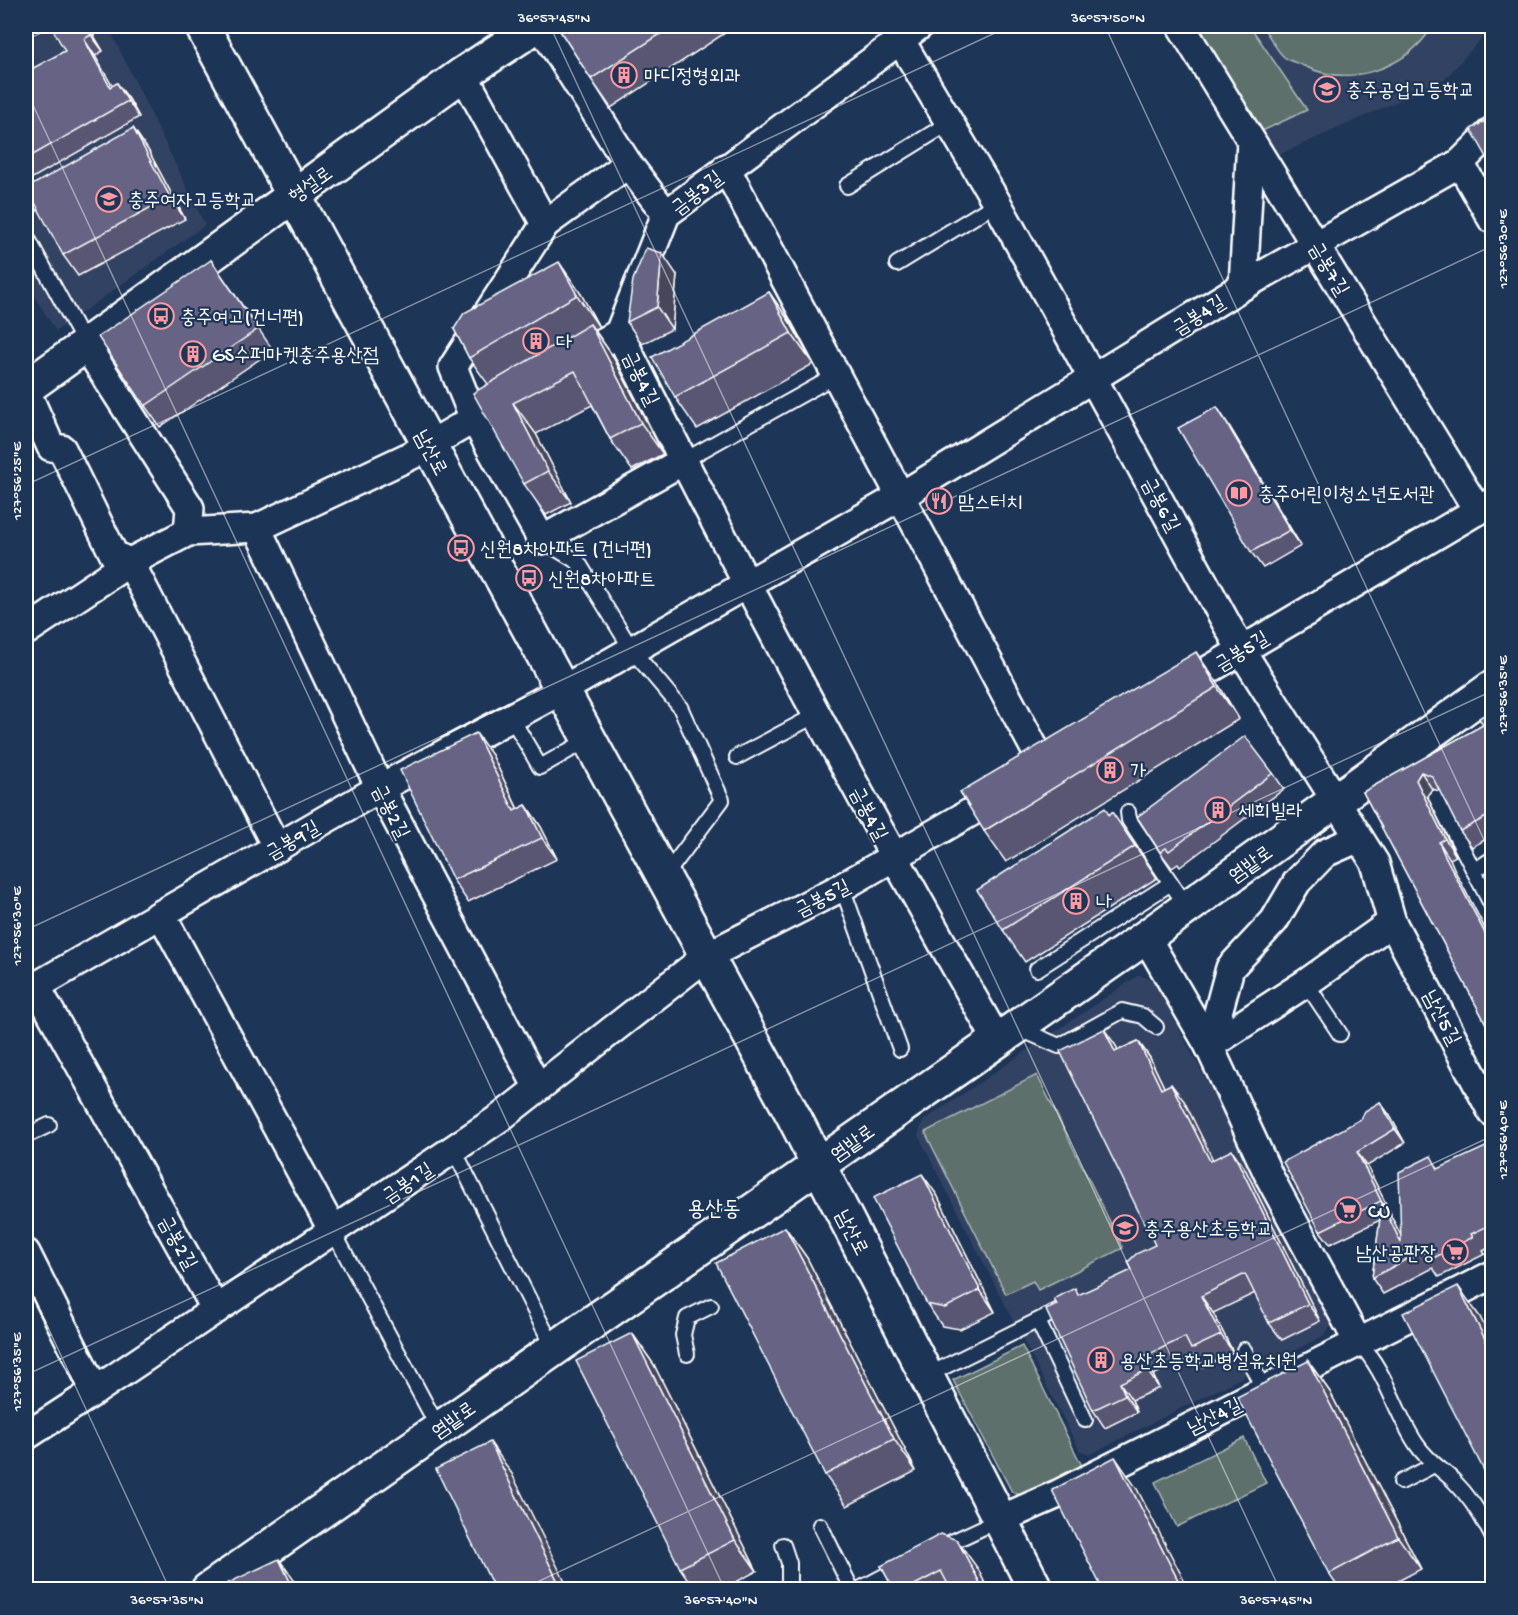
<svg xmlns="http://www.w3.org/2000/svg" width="1518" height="1615" font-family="'Gochi Hand','Poor Story',sans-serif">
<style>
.built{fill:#334364}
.green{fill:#5d706c;stroke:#aeb8b6;stroke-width:1.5}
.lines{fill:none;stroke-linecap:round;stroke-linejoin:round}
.lane-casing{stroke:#fff;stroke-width:18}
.street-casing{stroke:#fff;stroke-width:32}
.secondary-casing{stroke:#fff;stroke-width:38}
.lane{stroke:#1d3557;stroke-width:14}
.street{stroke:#1d3557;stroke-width:27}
.secondary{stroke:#1d3557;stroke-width:33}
.wall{fill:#585672;stroke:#fff;stroke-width:1.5}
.shaded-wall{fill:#47465c;stroke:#fff;stroke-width:1.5}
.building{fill:#666484;stroke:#fff;stroke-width:1.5}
.ticks{fill:none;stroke:#fff;stroke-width:1.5;stroke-opacity:0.45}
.labels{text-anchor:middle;stroke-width:4.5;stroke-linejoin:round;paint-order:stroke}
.poi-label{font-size:20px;fill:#fff;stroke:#1d3557;text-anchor:start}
.street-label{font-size:20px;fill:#fff;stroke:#1d3557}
.quarter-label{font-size:22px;fill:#fff;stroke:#1d3557}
.neatline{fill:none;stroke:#fff;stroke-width:2}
.ticks-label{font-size:15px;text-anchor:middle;fill:#fff}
</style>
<rect width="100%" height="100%" fill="#1d3557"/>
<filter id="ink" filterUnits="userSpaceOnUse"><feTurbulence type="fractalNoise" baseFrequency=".0167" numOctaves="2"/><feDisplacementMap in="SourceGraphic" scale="12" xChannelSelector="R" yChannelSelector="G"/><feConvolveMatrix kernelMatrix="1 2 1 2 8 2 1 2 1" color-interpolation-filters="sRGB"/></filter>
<g filter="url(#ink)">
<g class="built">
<path d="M26 26H108L205 225 56 331 26 283Z"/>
<path d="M1195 26H1492V27L1443 81 1276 156Z"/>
<path d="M1139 975 1153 980 1334 1322 1323 1336 1091 1454 1080 1451 918 1135 923 1121Z"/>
</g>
<g class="green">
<path d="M1195 26H1250L1307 110 1260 132Z"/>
<path d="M1262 26H1433C1406 69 1350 88 1304 66 1298 63 1288 61 1283 56 1275 48 1269 35 1262 26Z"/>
<path d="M1037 1075 1123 1248 1038 1290 1033 1281 1006 1294 925 1132Z"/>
<path d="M1022 1346 1082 1466 1022 1496 1012 1492 953 1380Z"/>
<path d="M1244 1438 1266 1483 1177 1527 1155 1482Z"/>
</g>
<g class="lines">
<g class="lane-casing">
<g id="lane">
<path d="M847 186 949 123"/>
<path d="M26 208 50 194"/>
<path d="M26 235 85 344"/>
<path d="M897 264 997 203"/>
<path d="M683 461 835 376"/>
<path d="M542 540 578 562 632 650 680 707 722 800 665 876"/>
<path d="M511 717 540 767 589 739"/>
<path d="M737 757 816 715"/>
<path d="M1436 797 1474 871"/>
<path d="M1128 812 1129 820 1187 907"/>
<path d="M1492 859 1474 871 1492 906"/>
<path d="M842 887 900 1049"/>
<path d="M1037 969 1171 883"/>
<path d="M1306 983 1340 1034"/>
<path d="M1018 1028 1059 1046 1122 1011 1143 1016 1156 1027"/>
<path d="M26 1136 49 1125"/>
<path d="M454 1150 554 1349"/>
<path d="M333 1231 439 1429"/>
<path d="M1038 1321 1085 1420"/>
<path d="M1358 1342C1388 1373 1394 1412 1417 1445 1427 1460 1441 1469 1453 1480 1470 1497 1482 1516 1492 1536"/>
<path d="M1244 1350 1264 1390"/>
<path d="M687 1354 683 1335 687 1318 711 1306"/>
<path d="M926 1376 1065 1307"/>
<path d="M1401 1482 1434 1465"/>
<path d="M820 1525 852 1590"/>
<path d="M783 1545 789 1563V1590"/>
<path d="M941 1547 999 1520"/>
<path d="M858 1590 903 1566"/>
</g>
</g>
<g class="street-casing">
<g id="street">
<path d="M541 26 628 164 666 214"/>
<path d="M892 26 997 203 1241 650 1375 863 1392 922 1492 1112"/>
<path d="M1181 26 1478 511"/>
<path d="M463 74 545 224 628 164"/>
<path d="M1460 163 1492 219"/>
<path d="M726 168 1045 768"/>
<path d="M545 224 453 367 474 419 542 540 683 461"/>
<path d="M1243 286 1251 141"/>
<path d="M619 333C738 572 865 808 997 1040"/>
<path d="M85 344 190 508 188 532"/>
<path d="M573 360 619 333 666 214 919 26"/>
<path d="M26 391 51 447 62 449 114 555 130 562 277 848"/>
<path d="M257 528 380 788 538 1088"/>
<path d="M26 631 130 562 188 532 257 528 412 455 517 394"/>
<path d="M1178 688 1492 502"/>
<path d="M161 914 333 1231"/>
<path d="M1146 937 1209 1046 1270 1178 1358 1342"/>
<path d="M36 986 216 1310"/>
<path d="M26 992 380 788 562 690 901 496 1243 286 1460 163 1492 131"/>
<path d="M1209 1046 1230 968 1274 921 1297 882 1325 853 1359 838"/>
<path d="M1209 1046 1306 983 1392 922"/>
<path d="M26 1253 95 1391 501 1117 707 956 842 887 1004 793"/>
<path d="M26 1436 95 1391"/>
<path d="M999 1520 1058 1494 1492 1275"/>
</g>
</g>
<g class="secondary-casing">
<g id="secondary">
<path d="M202 26 794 1117 1036 1590"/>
<path d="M26 388 463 74 536 26"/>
<path d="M208 1590 1146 937 1492 688"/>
</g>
</g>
<use href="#lane" class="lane"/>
<use href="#street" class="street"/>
<use href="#secondary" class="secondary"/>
</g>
<g class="wall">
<path d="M88 26 103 51 95 56 112 86 129 99 139 117 29 180 26 175V65L29 71 65 51Z"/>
<path d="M557 26H725L728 31 611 108 591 79Z"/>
<path d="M133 128 148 150 185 219 78 276 63 255Z"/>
<path d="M211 260 273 350 160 427 145 406Z"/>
<path d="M677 275 672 329 642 344 627 322Z"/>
<path d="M769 292 791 324 813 364 697 429 675 397Z"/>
<path d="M581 294 599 327 594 329 612 355 663 454 632 470 610 439 592 405 536 434 571 502 546 515 524 484 488 384 469 358 454 329Z"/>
<path d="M1228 424 1301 546 1263 568 1251 552Z"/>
<path d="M1218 684 1239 719 1006 862 984 831Z"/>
<path d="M1492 710V836L1472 847 1460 831 1440 791 1432 789 1427 796 1456 856 1450 859 1455 871 1492 942V1035L1363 792 1483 725Z"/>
<path d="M492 755 518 809 526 805 541 827 557 859 468 902 453 880Z"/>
<path d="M1273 773 1284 789 1180 867 1178 864 1172 868 1160 852Z"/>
<path d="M1109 814 1134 844 1157 878 1025 962 1003 930Z"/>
<path d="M1138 1041 1150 1058 1164 1087 1184 1101 1212 1160 1244 1167 1320 1321 1282 1340 1269 1323 1255 1293 1213 1313 1233 1352 1203 1367 1195 1355 1153 1375 1159 1388 1132 1400 1137 1412 1105 1428 1093 1410 1080 1295 1132 1270 1155 1245 1116 1046 1118 1050Z"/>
<path d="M1380 1102 1390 1116 1405 1143 1367 1166 1391 1214 1390 1215 1401 1235 1440 1169 1492 1149V1246L1483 1251 1485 1254 1439 1277 1433 1268 1383 1294 1372 1278 1380 1220 1330 1244 1320 1231 1361 1119Z"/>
<path d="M937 1195 995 1312 960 1329 942 1326 927 1304Z"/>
<path d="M785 1227 807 1258 916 1471 847 1506 825 1475Z"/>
<path d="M632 1333 654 1365 757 1571 721 1590H695L680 1568Z"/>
<path d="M1308 1361 1330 1392 1421 1569 1381 1590H1340L1329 1574Z"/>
<path d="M881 1566 978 1569 988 1590H894Z"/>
</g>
<g class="shaded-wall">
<path d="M86 26H88L103 51 91 35Z"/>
<path d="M84 39 95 56 122 103 110 87Z"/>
<path d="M117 83 129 99 139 117 128 101Z"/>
<path d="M133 128 148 150 185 219 170 197Z"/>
<path d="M662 253 677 275 672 329 657 307Z"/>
<path d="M559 262 581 294 599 327 577 295Z"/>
<path d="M769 292 791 324 813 364 791 333Z"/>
<path d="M590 324 612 355 663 454 641 423Z"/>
<path d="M513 403 536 434 571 502 548 471Z"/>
<path d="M1217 407 1228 424 1301 546 1290 530Z"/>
<path d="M1196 652 1218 684 1239 719 1217 687Z"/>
<path d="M476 733 492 755 529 833 514 811Z"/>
<path d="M1421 772 1432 789 1427 796 1456 856 1445 839 1416 780Z"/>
<path d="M526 805 541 827 557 859 542 838Z"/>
<path d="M1439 842 1450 859 1455 871 1492 942V947L1444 854Z"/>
<path d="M1104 1029 1116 1046 1127 1069 1115 1052Z"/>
<path d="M1138 1041 1150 1058 1173 1106 1161 1089Z"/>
<path d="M1171 1084 1184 1101 1222 1178 1210 1161Z"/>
<path d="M1380 1102 1390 1116 1405 1143 1395 1129Z"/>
<path d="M1232 1150 1244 1167 1320 1321 1308 1304Z"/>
<path d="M1357 1152 1367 1166 1391 1214 1381 1201Z"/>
<path d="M922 1174 937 1195 995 1312 980 1290Z"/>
<path d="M1382 1204 1393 1220 1413 1259 1401 1243Z"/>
<path d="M785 1227 807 1258 916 1471 894 1439Z"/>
<path d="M1458 1286 1480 1317 1492 1342V1353Z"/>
<path d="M1201 1296 1213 1313 1233 1352 1221 1335Z"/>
<path d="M632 1333 654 1365 757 1571 735 1540Z"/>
<path d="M1141 1358 1153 1375 1159 1388 1147 1370Z"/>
<path d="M1308 1361 1330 1392 1421 1569 1398 1537Z"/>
<path d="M1120 1383 1132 1400 1137 1412 1125 1395Z"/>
<path d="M490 1442 512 1474 569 1590H562Z"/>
<path d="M1115 1457 1137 1489 1189 1590H1183Z"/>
<path d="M957 1540 978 1569 988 1590H985L980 1583Z"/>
<path d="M279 1559 301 1590H294Z"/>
</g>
<g class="building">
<path d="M51 26H86L91 35 84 39 110 87 117 83 128 101 26 159V67L28 71 65 51Z"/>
<path d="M557 26H673L591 79Z"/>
<path d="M1492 117V166L1471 129Z"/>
<path d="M133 128 170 197 63 255 27 188Z"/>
<path d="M646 248 662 253 657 307 627 322 633 280Z"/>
<path d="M211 260 258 329 145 406 98 337Z"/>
<path d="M559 262 577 295 469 358 454 329 464 313Z"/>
<path d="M769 292 791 333 675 397 652 357Z"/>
<path d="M590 324 641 423 610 439 575 371 513 403 548 471 524 484 473 393Z"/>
<path d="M1217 407 1290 530 1251 552 1178 428Z"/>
<path d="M1196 652 1217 687 984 831 960 792Z"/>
<path d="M1492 710V814L1460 831 1432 776 1421 772 1416 780 1445 839 1439 842 1444 854 1492 947V1035L1363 792 1483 725 1479 718Z"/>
<path d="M476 733 514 811 526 805 542 838 453 880 400 770Z"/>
<path d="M1245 736 1273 773 1169 851 1166 848 1160 852 1137 817Z"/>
<path d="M1105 808 1109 815 1112 812 1135 846 1003 930 977 890Z"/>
<path d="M1492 856V870L1487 859Z"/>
<path d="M1104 1029 1115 1052 1138 1041 1161 1089 1171 1084 1210 1161 1232 1150 1308 1304 1269 1323 1245 1274 1201 1296 1221 1335 1191 1349 1185 1337 1141 1358 1147 1370 1120 1383 1125 1395 1093 1410 1046 1310 1057 1305 1054 1299 1075 1288 1078 1295 1132 1270 1128 1262 1136 1254 1155 1245 1060 1051Z"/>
<path d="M1380 1102 1395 1129 1357 1152 1381 1201 1320 1231 1283 1162 1361 1119 1365 1111Z"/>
<path d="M1490 1145 1492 1151V1224L1471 1234 1473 1237 1428 1261 1422 1251 1372 1278 1382 1204 1401 1243 1399 1172 1431 1156 1438 1169Z"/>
<path d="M922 1174 980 1290 945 1308 927 1304 873 1198Z"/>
<path d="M785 1227 894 1439 825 1475 716 1263Z"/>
<path d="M1458 1286 1492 1353V1486L1403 1313Z"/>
<path d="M632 1333 735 1540 680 1568 576 1361Z"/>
<path d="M1308 1361 1398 1537 1329 1574 1237 1397Z"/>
<path d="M490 1442 562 1590H495L436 1469Z"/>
<path d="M1115 1457 1183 1590H1103L1052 1490Z"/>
<path d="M941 1534 957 1540 980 1583 970 1588 971 1590H951L941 1571 905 1590H894L881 1566Z"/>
<path d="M279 1559 294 1590H231L228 1583Z"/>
</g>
</g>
<path class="ticks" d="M550 26 1280 1590M1105 26 1492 857M26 40 56 26M26 90 725 1590M26 485 1010 26M26 930 1492 246M26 1280 170 1590M26 1375 1492 691M520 1590 1492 1136M1475 1590 1492 1581"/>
<defs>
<g id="building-ring" transform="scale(1.35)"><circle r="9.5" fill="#1d3557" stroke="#ff9aa2" stroke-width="1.5"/><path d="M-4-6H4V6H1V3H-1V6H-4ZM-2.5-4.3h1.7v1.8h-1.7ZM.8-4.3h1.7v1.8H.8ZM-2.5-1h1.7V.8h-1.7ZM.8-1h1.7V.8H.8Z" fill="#ff9aa2"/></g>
<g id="school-ring" transform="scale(1.35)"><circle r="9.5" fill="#1d3557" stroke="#ff9aa2" stroke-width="1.5"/><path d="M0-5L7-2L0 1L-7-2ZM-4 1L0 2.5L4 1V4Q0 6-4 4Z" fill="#ff9aa2"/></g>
<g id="bus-ring" transform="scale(1.35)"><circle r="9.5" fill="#1d3557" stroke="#ff9aa2" stroke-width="1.5"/><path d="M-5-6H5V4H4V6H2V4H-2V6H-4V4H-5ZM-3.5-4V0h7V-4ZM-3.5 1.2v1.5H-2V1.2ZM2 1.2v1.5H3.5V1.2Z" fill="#ff9aa2"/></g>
<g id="library-ring" transform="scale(1.35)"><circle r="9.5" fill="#1d3557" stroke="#ff9aa2" stroke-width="1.5"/><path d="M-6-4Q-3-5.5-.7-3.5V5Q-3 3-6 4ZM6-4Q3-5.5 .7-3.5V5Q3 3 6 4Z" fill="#ff9aa2"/></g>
<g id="restaurant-ring" transform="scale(1.35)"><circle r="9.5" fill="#1d3557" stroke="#ff9aa2" stroke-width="1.5"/><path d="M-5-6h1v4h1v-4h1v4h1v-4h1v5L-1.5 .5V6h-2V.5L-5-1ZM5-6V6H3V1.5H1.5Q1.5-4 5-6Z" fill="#ff9aa2"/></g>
<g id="supermarket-ring" transform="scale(1.35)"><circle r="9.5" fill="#1d3557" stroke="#ff9aa2" stroke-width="1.5"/><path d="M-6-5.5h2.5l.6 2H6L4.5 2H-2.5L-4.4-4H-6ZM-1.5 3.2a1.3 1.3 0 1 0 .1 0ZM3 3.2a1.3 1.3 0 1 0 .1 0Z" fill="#ff9aa2"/></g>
</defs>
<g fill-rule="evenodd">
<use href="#building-ring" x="624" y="75"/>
<use href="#school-ring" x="1327" y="89"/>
<use href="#school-ring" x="109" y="199"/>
<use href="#bus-ring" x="161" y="316"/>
<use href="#building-ring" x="536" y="341"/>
<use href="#building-ring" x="193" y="354"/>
<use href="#library-ring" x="1239" y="493"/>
<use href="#restaurant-ring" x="939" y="501"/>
<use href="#bus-ring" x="461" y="548"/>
<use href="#bus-ring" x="529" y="578"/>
<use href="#building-ring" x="1110" y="770"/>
<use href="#building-ring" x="1218" y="810"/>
<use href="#building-ring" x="1076" y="901"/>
<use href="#supermarket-ring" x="1348" y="1210"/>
<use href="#school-ring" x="1125" y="1228"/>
<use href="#supermarket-ring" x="1455" y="1252"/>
<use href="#building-ring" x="1101" y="1360"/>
</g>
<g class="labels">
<g class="poi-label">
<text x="644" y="82">마디정형외과</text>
<text x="1346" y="96">충주공업고등학교</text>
<text x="128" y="206">충주여자고등학교</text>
<text x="180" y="323">충주여고(건너편)</text>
<text x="556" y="348">다</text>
<text x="212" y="361">GS수퍼마켓충주용산점</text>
<text x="1258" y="500">충주어린이청소년도서관</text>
<text x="958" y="508">맘스터치</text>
<text x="480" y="555">신원8차아파트 (건너편)</text>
<text x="548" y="585">신원8차아파트</text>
<text x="1130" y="777">가</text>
<text x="1238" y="817">세희빌라</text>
<text x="1096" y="908">나</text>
<text x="1368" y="1217">CU</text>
<text x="1144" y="1235">충주용산초등학교</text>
<text x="1436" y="1259" text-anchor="end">남산공판장</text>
<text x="1120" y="1367">용산초등학교병설유치원</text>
</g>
<g class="street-label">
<text transform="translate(310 184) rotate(-36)" y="7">형설로</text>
<text transform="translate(696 192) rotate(-38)" y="7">금봉3길</text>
<text transform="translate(1330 268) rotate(59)" y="7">금봉7길</text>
<text transform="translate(1198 314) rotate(-32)" y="7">금봉4길</text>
<text transform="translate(642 378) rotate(64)" y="7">금봉4길</text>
<text transform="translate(432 452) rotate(62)" y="7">남산로</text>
<text transform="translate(1162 504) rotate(62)" y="7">금봉6길</text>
<text transform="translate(1241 650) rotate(-31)" y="7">금봉5길</text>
<text transform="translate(392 811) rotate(63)" y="7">금봉2길</text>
<text transform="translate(870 813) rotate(62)" y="7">금봉4길</text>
<text transform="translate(292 839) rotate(-30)" y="7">금봉9길</text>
<text transform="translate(1250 863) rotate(-35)" y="7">염밭로</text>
<text transform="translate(822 897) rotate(-27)" y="7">금봉5길</text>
<text transform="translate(1443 1017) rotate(62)" y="7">남산5길</text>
<text transform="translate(852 1142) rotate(-35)" y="7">염밭로</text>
<text transform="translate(407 1182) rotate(-34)" y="7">금봉1길</text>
<text transform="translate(853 1232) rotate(63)" y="7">남산로</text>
<text transform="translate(179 1242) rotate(61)" y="7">금봉2길</text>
<text transform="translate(1214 1415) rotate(-27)" y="7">남산4길</text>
<text transform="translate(453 1419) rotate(-35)" y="7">염밭로</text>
</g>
<g class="quarter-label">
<text x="714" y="1215">용산동</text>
</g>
</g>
<rect width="1518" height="1615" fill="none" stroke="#1d3557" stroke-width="66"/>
<rect x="33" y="33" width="1452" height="1549" class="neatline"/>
<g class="ticks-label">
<text x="554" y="22">36°57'45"N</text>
<text x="1108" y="22">36°57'50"N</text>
<text transform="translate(1502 249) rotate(-90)" y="5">127°56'30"E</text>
<text transform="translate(16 481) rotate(-90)" y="5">127°56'25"E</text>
<text transform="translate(1502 695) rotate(-90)" y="5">127°56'35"E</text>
<text transform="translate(16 926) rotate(-90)" y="5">127°56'30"E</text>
<text transform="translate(1502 1140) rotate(-90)" y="5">127°56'40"E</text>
<text transform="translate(16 1372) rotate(-90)" y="5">127°56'35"E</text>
<text x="167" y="1604">36°57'35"N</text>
<text x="721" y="1604">36°57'40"N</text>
<text x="1276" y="1604">36°57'45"N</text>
</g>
</svg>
